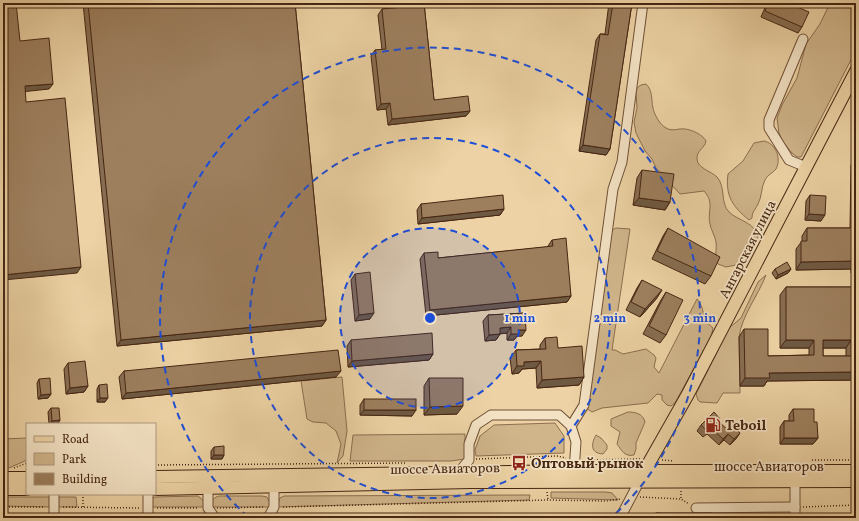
<svg xmlns="http://www.w3.org/2000/svg" width="859" height="521" font-family="Vollkorn,serif">
<style>
.green{fill:#d0b58b;stroke:#8c6e4e}
.lines{fill:none;stroke-linecap:round;stroke-linejoin:round}
.minor-casing{stroke:#705136;stroke-width:11}
.major-casing{stroke:#472612;stroke-width:14}
.path{stroke:#472612;stroke-width:1.5;stroke-dasharray:1 2;stroke-linecap:butt}
.minor{stroke:#f3e2c4;stroke-width:9}
.major{stroke:#ecd2a4;stroke-width:12}
.wall{fill:#876d51;stroke:#472612;fill-rule:evenodd}
.shaded-wall{fill:#6e5942;stroke:#472612}
.building{fill:#9d7f5e;stroke:#472612;fill-rule:evenodd}
.ring{fill:none;stroke:#1d4ed8;stroke-width:2;stroke-dasharray:7 5}
.labels{text-anchor:middle;stroke-width:3.5;stroke-linejoin:round;paint-order:stroke}
.street-label{font-size:14px;fill:#472612;stroke:#f3e2c4}
.poi-label{font-size:14px;font-weight:bold;fill:#472612;stroke:#f3e2c4;text-anchor:start}
.centre{fill:#1d4ed8;stroke:#f3e2c4;stroke-width:2}
.ring-label{font-size:12px;text-anchor:middle;font-weight:bold;fill:#1d4ed8;stroke:#f3e2c4;stroke-width:3.5;stroke-linejoin:round;paint-order:stroke}
</style>
<rect width="100%" height="100%" fill="#ecd2a4"/>
<filter id="stains"><feTurbulence type="fractalNoise" baseFrequency=".005" numOctaves="4"/><feColorMatrix values="0 0 0 0 .2 0 0 0 0 .09 0 0 0 0 .02 0 0 0 .5 -.17"/></filter>
<radialGradient id="worn" r=".72"><stop offset=".6" stop-color="#630" stop-opacity="0"/><stop offset="1" stop-color="#630" stop-opacity=".3"/></radialGradient>
<g class="green">
<path d="M830 3H856V50L801 157H797L792 153 783 142 779 133 777 118 782 105 797 78 806 44 820 24Z"/>
<path d="M646 84C653 91 651 99 653 108 654 114 660 125 666 128 673 132 678 128 685 129 692 130 702 134 706 141 705 148 696 151 697 159 697 168 711 171 717 177 726 187 720 203 729 212 738 221 756 222 758 238L747 248 743 258 736 265 726 267 718 264C714 256 717 250 716 242 715 236 711 230 710 224 707 211 715 203 704 191L680 194 656 168 652 159 645 151 636 133 634 122 637 108 636 92 637 88 641 85Z"/>
<path d="M764 141C775 143 782 158 776 169 773 173 767 175 765 180 761 187 762 197 758 204 755 210 752 212 752 218L749 220C733 207 725 196 728 174L743 161 754 143Z"/>
<path d="M616 228 630 229 612 350H615L623 354 646 349 654 355 656 358 654 367 659 373 697 299C707 311 699 317 713 328L711 337 675 403 671 406 667 405 662 400V395L657 394 648 403 602 408 592 412 586 408 610 231Z"/>
<path d="M766 275C758 296 742 315 739 337L740 393H723L717 403 700 402 698 400 696 394 729 328 741 318 758 282Z"/>
<path d="M342 377 347 431 343 456 337 463 341 444 336 431 326 423 313 422 307 419 301 381Z"/>
<path d="M628 412C636 412 643 414 645 422L636 443V449L634 455C625 457 622 451 617 444L620 432 611 426V419Z"/>
<path d="M555 423 564 436V453L476 456 475 450 480 436 494 425Z"/>
<path d="M465 434V459L451 461H350L353 435Z"/>
<path d="M596 435 601 438 607 445V449L603 454C590 453 591 444 596 435Z"/>
<path d="M27 438V460L9 468H3V439Z"/>
<path d="M551 492H606L612 493 618 500 551 498Z"/>
<path d="M530 495 529 500 277 507 280 498 284 496Z"/>
<path d="M198 496 205 502V507H151V499L155 497Z"/>
<path d="M219 496H262L267 497 272 507H211C211 501 213 498 219 496Z"/>
<path d="M3 497H50V507L3 506Z"/>
<path d="M57 497H76L77 507H57Z"/>
</g>
<g class="lines">
<g class="minor-casing">
<g id="minor">
<path d="M803 39 769 120V128L789 160 806 167"/>
<path d="M571 426 584 405 613 189 622 162 643 3"/>
<path d="M459 472 469 460V444L476 425 491 415H559L571 426 576 442 574 471"/>
<path d="M795 482V518"/>
<path d="M208 488V508L215 518"/>
<path d="M54 494V518"/>
<path d="M148 494V518"/>
<path d="M696 508 795 507"/>
<path d="M268 518 274 507V486"/>
<path d="M620 518 639 482"/>
</g>
</g>
<g class="major-casing">
<g id="major">
<path d="M155 477 574 471H856"/>
<path d="M641 477 688 394 856 71"/>
<path d="M3 478H27"/>
<path d="M3 489H27"/>
<path d="M155 489 470 482 856 481"/>
</g>
</g>
<g class="path">
<path d="M476 459 557 456 566 458"/>
<path d="M582 460 640 459"/>
<path d="M662 460 674 461"/>
<path d="M812 460H856"/>
<path d="M155 465 405 463"/>
<path d="M14 468 27 463"/>
<path d="M681 491V499"/>
<path d="M547 492 548 500"/>
<path d="M83 494V508"/>
<path d="M640 497 681 499 689 504"/>
<path d="M3 507H45"/>
<path d="M63 507 139 508"/>
<path d="M283 507 548 500 606 501 621 499"/>
<path d="M803 507 856 505"/>
<path d="M157 508H199"/>
<path d="M217 508 265 507"/>
</g>
<use href="#minor" class="minor"/>
<use href="#major" class="major"/>
</g>
<g class="wall">
<path d="M83 3H295L326 320 322 326 117 346Z"/>
<path d="M399 3H424L434 100 470 111 466 116 388 125 386 109 377 110 371 56 375 50H382L378 15 382 9 399 7Z"/>
<path d="M609 3H632L610 149 606 155 579 151 596 40 600 34H605Z"/>
<path d="M767 3H788L802 27 798 33 761 17Z"/>
<path d="M856 158V273H851V269L796 270V249L802 241V236L807 228H850L851 165Z"/>
<path d="M642 170 670 202 665 210 633 205 637 178Z"/>
<path d="M810 195 821 221 805 220 806 201Z"/>
<path d="M421 204 504 209 500 215 418 224 417 210Z"/>
<path d="M668 228 711 276 705 284 652 259 663 236Z"/>
<path d="M552 240 571 296 567 302 426 316 420 259 424 253 438 258 548 247V246Z"/>
<path d="M775 269H791L788 273 776 279 772 273Z"/>
<path d="M355 274 370 319 355 321 351 280Z"/>
<path d="M642 280 657 298 640 317 626 310 637 288Z"/>
<path d="M786 287H856V380L767 381 764 386H740L739 337 744 329 768 356 809 355V348H780V295ZM823 348H846V356H823Z"/>
<path d="M666 292V335L660 343 643 334 661 300Z"/>
<path d="M525 313 522 336H517L514 340H507V333L500 334 496 340 485 341 483 321 488 315Z"/>
<path d="M545 338 558 348 584 377 579 385 537 388 536 368 522 369 519 373 512 374 510 358 516 350 540 349V345Z"/>
<path d="M351 340 433 354 429 360 348 367 347 346Z"/>
<path d="M68 363 88 386 84 392 66 394 64 369Z"/>
<path d="M124 371 336 377 122 399 119 377Z"/>
<path d="M429 378 457 414 424 415V386Z"/>
<path d="M39 379 51 394 48 398 38 399 37 383Z"/>
<path d="M99 385 105 402H97V389Z"/>
<path d="M364 399 412 416 360 415V405Z"/>
<path d="M51 408 58 424H49L48 412Z"/>
<path d="M793 409 814 422 818 438 813 444H780V427L784 421H789V415Z"/>
<path d="M720 419 718 421 736 439 730 445 724 440 719 445 707 434 703 437 697 431 701 425Z"/>
<path d="M214 447 224 455 222 459H211V451Z"/>
<path d="M656 513 712 518H653Z"/>
</g>
<g class="shaded-wall">
<path d="M53 84 49 89 21 92 25 86Z"/>
<path d="M390 103 386 109 377 110 381 104Z"/>
<path d="M470 111 466 116 388 125 392 119Z"/>
<path d="M583 145 610 149 606 155 579 151Z"/>
<path d="M639 198 670 202 665 210 633 205Z"/>
<path d="M504 209 500 215 418 224 422 218Z"/>
<path d="M809 214 825 215 821 221 805 220Z"/>
<path d="M856 261 851 269 796 270 801 262Z"/>
<path d="M856 265V273H851Z"/>
<path d="M81 267 77 273 3 280V275Z"/>
<path d="M791 269 788 273 776 279 778 275Z"/>
<path d="M662 290 657 298 640 317 645 309Z"/>
<path d="M571 296 567 302 426 316 430 310Z"/>
<path d="M374 313 370 319 355 321 359 315Z"/>
<path d="M326 320 322 326 117 346 121 340Z"/>
<path d="M511 327 507 333 495 334 500 328Z"/>
<path d="M518 330H526L522 336H517L514 340H507L511 334Z"/>
<path d="M500 334 496 340 485 341 489 335Z"/>
<path d="M786 340H814L809 348H780Z"/>
<path d="M823 340H851L846 348H817Z"/>
<path d="M433 354 429 360 348 367 352 361Z"/>
<path d="M541 361 536 368 522 369 519 373 512 374 517 366 524 362Z"/>
<path d="M341 371 336 377 122 399 126 393Z"/>
<path d="M856 372V380L767 381 764 386H740L745 378 769 373Z"/>
<path d="M584 377 579 385 537 388 542 380Z"/>
<path d="M88 386 84 392 66 394 70 388Z"/>
<path d="M51 394 48 398 38 399 41 395Z"/>
<path d="M100 398H108L105 402H97Z"/>
<path d="M463 406 457 414 424 415 430 407Z"/>
<path d="M364 410H416L412 416 360 415Z"/>
<path d="M60 420 58 424H50L52 421Z"/>
<path d="M740 433 736 439 730 445 734 439Z"/>
<path d="M728 434 724 440 719 445 723 439Z"/>
<path d="M784 438H818L813 444H780Z"/>
<path d="M214 455H224L222 459H211Z"/>
</g>
<g class="building">
<path d="M3 3H16L20 41 49 38 53 84 25 86 26 102 65 98 81 267 3 275Z"/>
<path d="M88 3H295L326 320 121 340Z"/>
<path d="M403 3H424L434 100 468 96 470 111 392 119 390 103 381 104 375 50 386 49 382 9 404 7Z"/>
<path d="M613 3H632L610 149 583 145 600 34 608 35Z"/>
<path d="M768 3H788L809 12 802 27 765 11Z"/>
<path d="M642 170 674 174 670 202 639 198Z"/>
<path d="M503 195 504 209 422 218 421 204Z"/>
<path d="M810 195 826 196 825 215 809 214Z"/>
<path d="M856 208V261L801 262V241H807V228H856Z"/>
<path d="M668 228 720 257 711 276 657 251Z"/>
<path d="M566 238 571 296 430 310 424 253 438 252V258L553 246 552 240Z"/>
<path d="M787 262 791 269 778 275 775 269Z"/>
<path d="M370 272 374 313 359 315 355 274Z"/>
<path d="M642 280 662 290 645 309 631 302Z"/>
<path d="M786 287H856V372L769 373 770 378H745L744 329H768V356L814 355V340H786ZM823 340H851L852 356H823Z"/>
<path d="M666 292 683 300 666 335 649 326Z"/>
<path d="M525 313 526 330H518L519 334H511V327L500 328V334L489 335 488 315Z"/>
<path d="M432 333 433 354 352 361 351 340Z"/>
<path d="M557 337 558 348 582 346 584 377 542 380 541 361 524 362V366H517L516 350 546 349 545 338Z"/>
<path d="M338 350 341 371 126 393 124 371Z"/>
<path d="M85 361 88 386 70 388 68 363Z"/>
<path d="M50 378 51 394 41 395 39 379Z"/>
<path d="M429 378H463V406L430 407Z"/>
<path d="M107 384 108 398H100L99 385Z"/>
<rect x="364" y="399" width="52" height="11"/>
<path d="M51 408H59L60 420 52 421Z"/>
<path d="M793 409H814V422H817L818 438H784V421H794Z"/>
<path d="M714 412 720 419 718 421 729 431 734 427 740 433 734 439 728 434 723 439 711 428 707 431 701 425Z"/>
<path d="M224 446V455H214V447Z"/>
<rect x="656" y="513" width="56" height="5"/>
</g>
<circle cx="430" cy="318" r="90" fill="#1d4ed8" fill-opacity=".12"/>
<g class="ring">
<circle cx="430" cy="318" r="90"/>
<circle cx="430" cy="318" r="180"/>
<path d="M248 517A270 270 0 1 1 612 517"/>
</g>
<defs>
<g id="fuel-bare" transform="scale(1.2)"><path d="M-5.5-6h7V0h2V4h1.3V-2.5L3-4.5l.8-.8L6-3V5H2.5V1h-1V6h-7ZM-4.2-4.7v3.2H.2V-4.7Z" fill="#8f2418" stroke="#f3e2c4" stroke-width="2.5" paint-order="stroke"/></g>
<g id="bus-bare" transform="scale(1.2)"><path d="M-5-6H5V4H4V6H2V4H-2V6H-4V4H-5ZM-3.5-4V0h7V-4ZM-3.5 1.2v1.5H-2V1.2ZM2 1.2v1.5H3.5V1.2Z" fill="#8f2418" stroke="#f3e2c4" stroke-width="2.5" paint-order="stroke"/></g>
</defs>
<g fill-rule="evenodd">
<use href="#fuel-bare" x="713" y="425"/>
<use href="#bus-bare" x="519" y="463"/>
</g>
<g class="labels">
<g class="street-label">
<text transform="translate(747 249) rotate(-63)" y="5">Ангарская улица</text>
<text x="769" y="471">шоссе Авиаторов</text>
<text transform="translate(445 468) rotate(-1)" y="5">шоссе Авиаторов</text>
</g>
<g class="poi-label">
<text x="725" y="430">Teboil</text>
<text x="531" y="468">Оптовый рынок</text>
</g>
</g>
<circle cx="430" cy="318" r="6" class="centre"/>
<g class="ring-label">
<text x="520" y="322">1 min</text>
<text x="610" y="322">2 min</text>
<text x="700" y="322">3 min</text>
</g>
<rect width="859" height="521" fill="none" stroke="#ecd2a4" stroke-width="16"/>
<rect x="4" y="4" width="851" height="513" fill="none" stroke="#472612" stroke-width="2"/>
<rect x="8" y="8" width="843" height="505" fill="none" stroke="#472612"/>
<rect x="26" y="423" width="130" height="72" fill="#f3e2c4" stroke="#ae977d"/>
<rect x="34" y="436" width="20" height="6" fill="#ecd2a4" stroke="#ae977d"/>
<text x="62" y="443" font-size="12" fill="#472612">Road</text>
<rect x="34" y="453" width="20" height="12" fill="#d0b58b" stroke="#ae977d"/>
<text x="62" y="463" font-size="12" fill="#472612">Park</text>
<rect x="34" y="473" width="20" height="12" fill="#9d7f5e" stroke="#ae977d"/>
<text x="62" y="483" font-size="12" fill="#472612">Building</text>
<rect width="100%" height="100%" filter="url(#stains)"/>
<rect width="100%" height="100%" fill="url(#worn)"/>
</svg>
